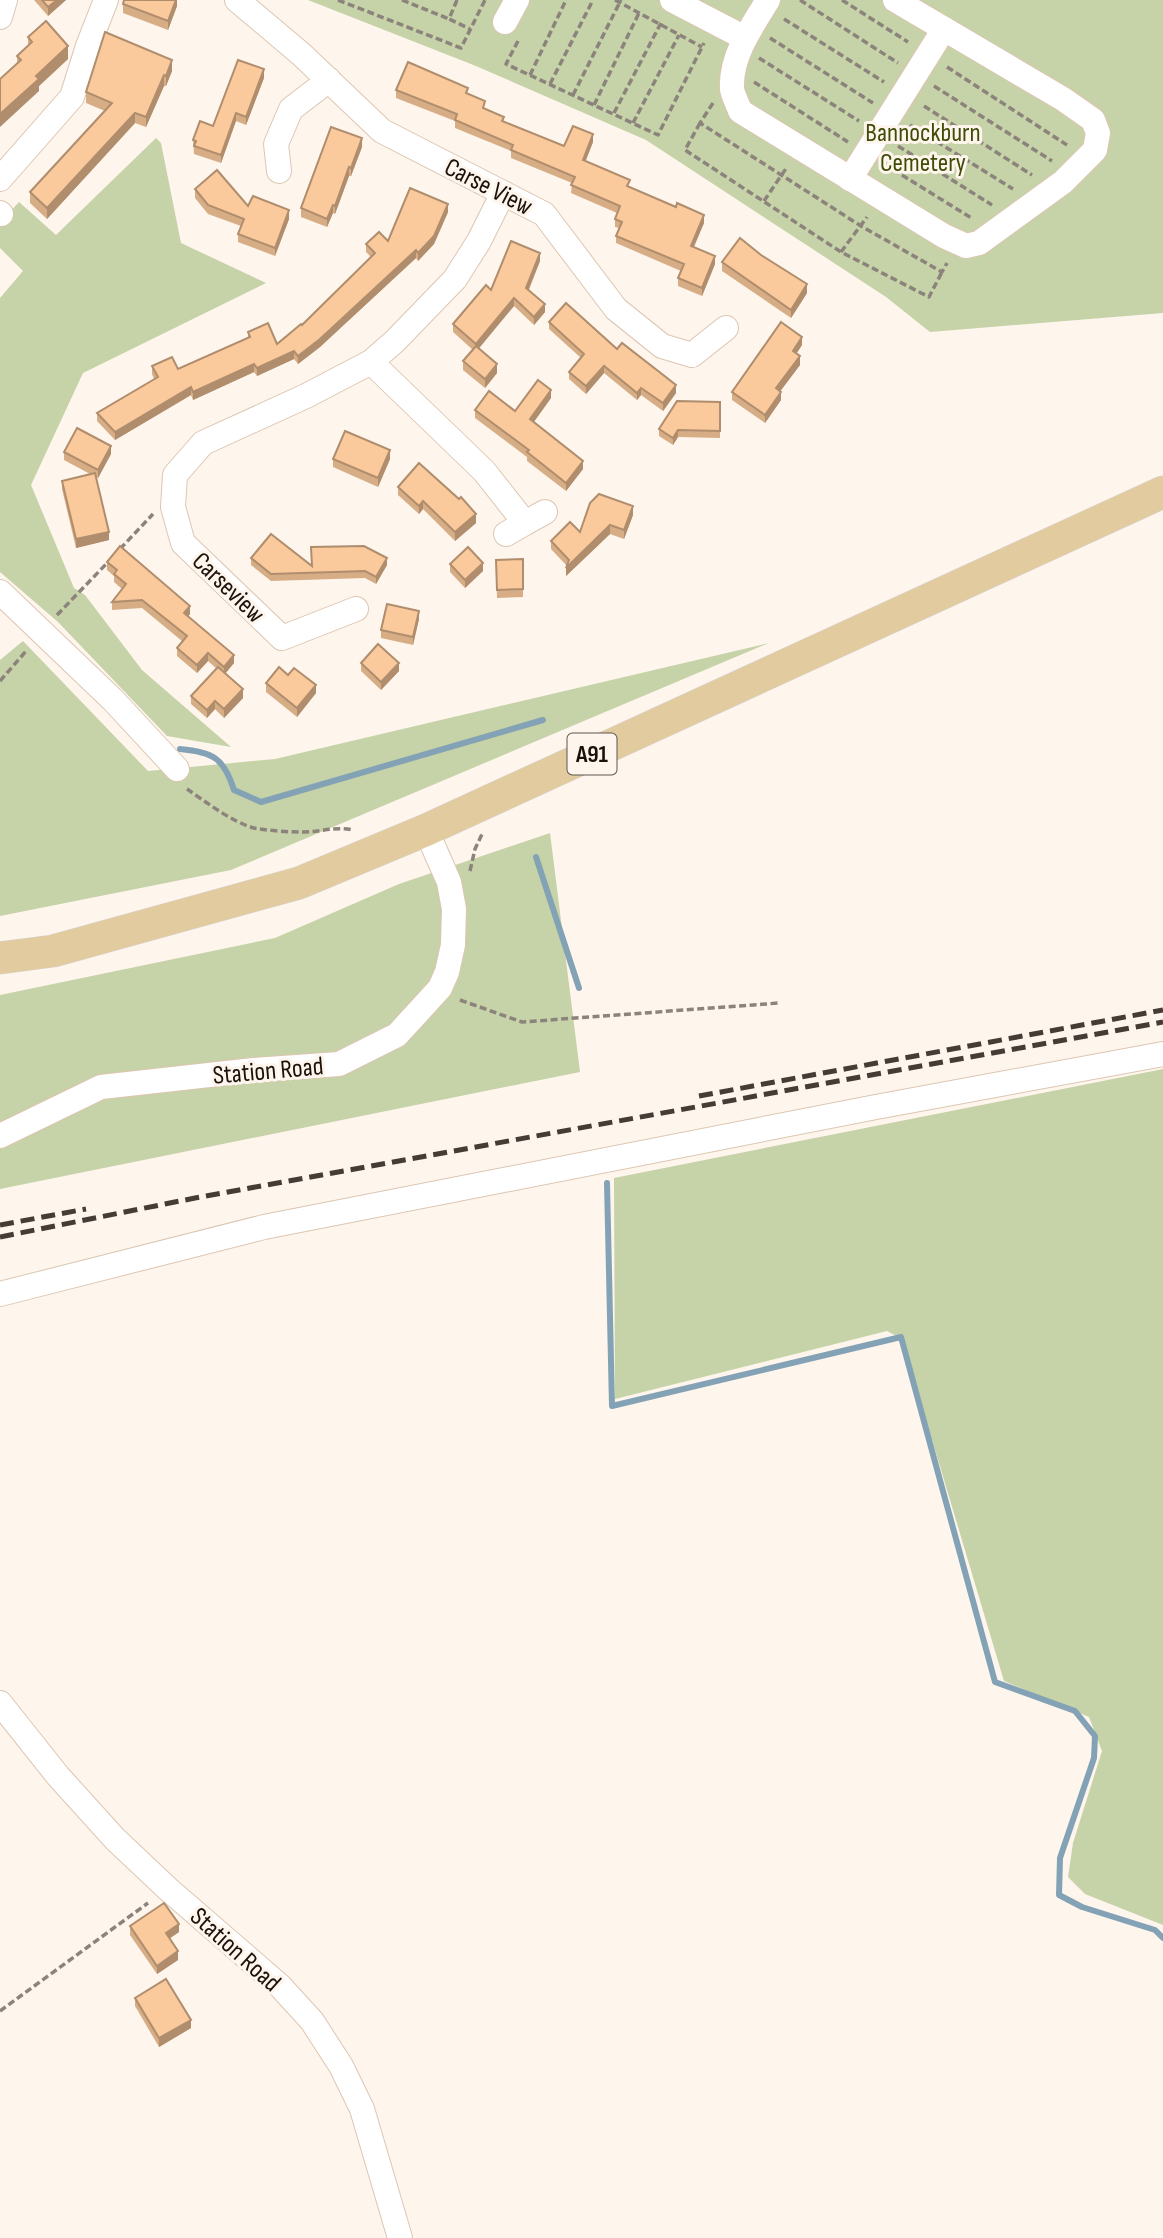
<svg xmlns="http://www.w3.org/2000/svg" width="1163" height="2238" font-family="'Sofia Sans Condensed',sans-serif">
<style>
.green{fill:#c6d2a7}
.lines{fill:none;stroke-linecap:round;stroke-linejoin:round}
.stream{stroke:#83a2b5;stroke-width:6}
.minor-casing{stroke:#ddc6b2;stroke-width:26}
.major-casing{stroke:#d6d4d3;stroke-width:33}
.path{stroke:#8c847c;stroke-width:3.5;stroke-dasharray:7 3.5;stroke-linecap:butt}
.minor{stroke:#fff;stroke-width:24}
.major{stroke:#e3cba0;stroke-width:32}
.rail{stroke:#443c35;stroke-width:5;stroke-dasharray:14 7;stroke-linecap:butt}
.wall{fill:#d7ad86}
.shaded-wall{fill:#af8d6d}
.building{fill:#fac99c;stroke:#af8d6d;stroke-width:2}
.labels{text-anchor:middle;stroke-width:6;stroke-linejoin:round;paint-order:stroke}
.shield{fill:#fef5ed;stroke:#5e564f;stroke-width:2}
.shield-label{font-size:24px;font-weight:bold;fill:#1a120b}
.park-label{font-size:26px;fill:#3f4c07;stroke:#fef5ed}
.street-label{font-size:26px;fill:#1a120b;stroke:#fef5ed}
</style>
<rect width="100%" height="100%" fill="#fef5ed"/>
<g class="green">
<path d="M308 0H1163V313L930 332 886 297 646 140 476 66Z"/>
<path d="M156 138 161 143 181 243 266 283 83 373 31 485 74 588 85 595 142 670 231 747 167 736 58 622 0 572V298L23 271 0 248V223L19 202 56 235Z"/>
<path d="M23 641 148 771 275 759 769 643 231 870 0 916V660Z"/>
<path d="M550 833 580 1072 0 1189V995L275 938 399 884Z"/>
<path d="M1163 1069V1925L1085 1894 1068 1877 1073 1843 1102 1751 1089 1717 1004 1681 902 1339 887 1331 615 1399 614 1178Z"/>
</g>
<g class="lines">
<g class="stream">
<path d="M180 749C213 752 224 758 234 790L261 802 543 720"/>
<path d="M536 857 579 988"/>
<path d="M607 1183 612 1406 901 1337 995 1682 1075 1711 1095 1736 1094 1758 1060 1858 1059 1895 1082 1907 1155 1930 1163 1938"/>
</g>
<g class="minor-casing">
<g id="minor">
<path d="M237 0 301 54 382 131 544 214 616 309 662 346 692 355 726 328"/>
<path d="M672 0 745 38"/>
<path d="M768 0C752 26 730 57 732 89 733 96 738 104 740 111L944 236 966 246 979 243 1063 182 1095 150 1098 133 1093 120 1063 99 895 0"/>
<path d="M0 17 5 0"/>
<path d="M505 22 517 0"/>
<path d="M279 171 276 144 291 109 329 80"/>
<path d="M0 179 72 97 88 46 106 0"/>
<path d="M850 179 944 29"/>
<path d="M0 213 1 214"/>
<path d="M371 362 484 471 525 523 545 512"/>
<path d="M506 534 525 523"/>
<path d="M0 592 113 700 177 769"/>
<path d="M356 609 282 638 183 543 173 507 175 475 203 443 306 396 371 362 395 341 455 279 479 241 503 193"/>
<path d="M0 1136 101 1087 254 1070 339 1064 397 1035 440 988 447 972 453 945 454 909 449 882 426 830"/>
<path d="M0 1294 264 1227 876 1107 1163 1054"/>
<path d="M0 1703 58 1776 115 1839 168 1889 280 1986 312 2021 341 2066 362 2109 400 2238"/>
</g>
</g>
<g class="major-casing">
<path id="major" d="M0 958 53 951 299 883 426 830 1163 492"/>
</g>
<g class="path">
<path d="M338 0 461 48 485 0"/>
<path d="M402 0 449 19"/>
<path d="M457 0 449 19 470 29"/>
<path d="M615 0 702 47"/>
<path d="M800 0 898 63"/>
<path d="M842 0 908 42"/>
<path d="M784 19 884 82"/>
<path d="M770 38 873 103"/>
<path d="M518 41 506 64 658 135 704 43"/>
<path d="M759 58 859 121"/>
<path d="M947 67 1067 145"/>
<path d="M530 75 566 0"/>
<path d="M754 82 848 142"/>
<path d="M550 84 593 0"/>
<path d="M934 86 1052 161"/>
<path d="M573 95 621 0"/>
<path d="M713 103 700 123 861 226 942 272 947 263"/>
<path d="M594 105 639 13"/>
<path d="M924 106 1032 175"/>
<path d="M614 113 662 21"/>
<path d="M633 123 679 35"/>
<path d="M700 123 685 150 841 252 929 297 942 272"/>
<path d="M910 125 1013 189"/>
<path d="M898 146 992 205"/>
<path d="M884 164 973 219"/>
<path d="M764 201 787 167"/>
<path d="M841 252 867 217"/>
<path d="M120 549 153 514"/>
<path d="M57 615 110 560"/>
<path d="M0 681 27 650"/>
<path d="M187 789C206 802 232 822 254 828 270 831 288 832 304 832 322 832 335 826 353 830"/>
<path d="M470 871 475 849 483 832"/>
<path d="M460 1000 522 1022 779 1003"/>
<path d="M0 2011 148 1903"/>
</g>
<use href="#minor" class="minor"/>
<use href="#major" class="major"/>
<g class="rail">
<path d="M699 1096 1163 1010"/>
<path d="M0 1225 86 1209"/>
<path d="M0 1237 195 1198 1163 1022"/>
</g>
</g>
<g class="wall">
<path d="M34 0H66L48 16Z"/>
<path d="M177 0V6L168 30 123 13V4Z"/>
<path d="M28 37 68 59 39 86V91L17 63V56L28 46Z"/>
<path d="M172 71 166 86H164L146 127 135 123 47 219 30 203V192L105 111 86 103V92Z"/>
<path d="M264 78 246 125 236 121 221 163 194 154 193 140 213 126Z"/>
<path d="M396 90 468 94 485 109 504 121 564 146 593 142 585 161 630 188 704 223 693 247 715 264 702 296 678 286V278L681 271 616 243V236L619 228 615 227V219L617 213 571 193 572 183 511 158V151L455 128V121L396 98Z"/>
<path d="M362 147 351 176H349L335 214 333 213 327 227 301 217V208Z"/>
<path d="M195 189 289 219 275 256 238 242V234L241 226 208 214 195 198Z"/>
<path d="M448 212 434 244 418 261 416 258 320 347 298 364 294 359 257 376 254 372 193 400 191 395 115 440 97 421V413L154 379 152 374V366L178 369 248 338V332L277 344 302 325 371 257 366 252V244L388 241Z"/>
<path d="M540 261 529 290 545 312 534 325 514 306 478 348 497 373 485 388 463 370V361L473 350 453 332V324L491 290Z"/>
<path d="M722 262 807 293 791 318 722 271Z"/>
<path d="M549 322 617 349 676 393 663 411 641 395 637 400 604 373 586 394 569 379V372L581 358 549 329Z"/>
<path d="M802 345 796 353 800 365 780 391 781 400 765 423 732 400V392Z"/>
<path d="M551 398 534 422 583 469 566 491 527 461V457L475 418V410L515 411Z"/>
<path d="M720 402V438L678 437 673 445 659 436V429Z"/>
<path d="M64 452 111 454 98 478 96 477 109 540 76 548 62 489V481L90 474 64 460Z"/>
<path d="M333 459H390L378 487 333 467Z"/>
<path d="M398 487 476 523 455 541 423 509 419 514 398 495Z"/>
<path d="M633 515 624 539 610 534 566 576 567 566 551 549V541Z"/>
<path d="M251 558 312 566 387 565 376 584 365 578 271 581 251 565Z"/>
<path d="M523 559V597L497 598 496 560Z"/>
<path d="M107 562 190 614 188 616 234 663 225 674 243 698 224 718 215 709 207 718 191 704V696L217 669 208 661 197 673 177 656V648L182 641 142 608 112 610V602L122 589 114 582V576L107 570Z"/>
<path d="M450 564 483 571 465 588 450 572Z"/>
<path d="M419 619 413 645 381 638V630Z"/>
<path d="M361 663 399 671 381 690 361 671Z"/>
<path d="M288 675 316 693 297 717 266 692V683Z"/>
<path d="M130 1926 179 1932 170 1938 178 1960 157 1974 130 1935Z"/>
<path d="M135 1998 191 2028 159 2047 135 2006Z"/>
</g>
<g class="shaded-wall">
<path d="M57 0H66L48 16V7Z"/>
<path d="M176 0H177V6L168 30V21Z"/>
<path d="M68 46V59L39 86V91L0 127V114L36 76Z"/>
<path d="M172 60V71L166 86V76Z"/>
<path d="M264 69V78L246 125V117Z"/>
<path d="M164 75V86L146 127V117Z"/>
<path d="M135 113V123L47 219V208Z"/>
<path d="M236 113V121L221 163V155Z"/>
<path d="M593 134V142L583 168V160Z"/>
<path d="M362 138V147L351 176V168Z"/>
<path d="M349 167V176L335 214V206Z"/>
<path d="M448 204V212L434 244 418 261V253Z"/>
<path d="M333 205V213L327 227V219Z"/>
<path d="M289 210V219L275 256V248Z"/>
<path d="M704 215V223L691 254V246Z"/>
<path d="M416 250V258L320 347 298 364V356Z"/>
<path d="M540 253V261L526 295V288Z"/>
<path d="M715 256V264L702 296V288Z"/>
<path d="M807 284V293L791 318V310Z"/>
<path d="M514 298V306L476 352V344Z"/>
<path d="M545 304V312L534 325V317Z"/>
<path d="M802 337V345L793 359V351Z"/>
<path d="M294 351V359L257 376V368Z"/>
<path d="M800 356V365L776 397V388Z"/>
<path d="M254 364V372L193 400V392Z"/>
<path d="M497 364V373L485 388V379Z"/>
<path d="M604 366V373L586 394V386Z"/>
<path d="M676 385V393L663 411V403Z"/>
<path d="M191 387V395L115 440V432Z"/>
<path d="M641 388V395L637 400V393Z"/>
<path d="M551 390V398L530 427V419Z"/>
<path d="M781 392V400L765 423V415Z"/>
<path d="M678 430V437L673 445V438Z"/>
<path d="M111 446V454L98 478V470Z"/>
<path d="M390 450V459L378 487V478Z"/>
<path d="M583 461V469L566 491V483Z"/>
<path d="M423 501V509L419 514V506Z"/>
<path d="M633 506V515L624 539V530Z"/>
<path d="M476 514V523L455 541V532Z"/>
<path d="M610 525V534L566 576V568Z"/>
<path d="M109 532V540L76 548V539Z"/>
<path d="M387 558V565L376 584V577Z"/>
<path d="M483 563V571L465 588V580Z"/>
<path d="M190 606V614L184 621V613Z"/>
<path d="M419 611V619L413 645V637Z"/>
<path d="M208 653V661L197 673V665Z"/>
<path d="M234 655V663L224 675V667Z"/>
<path d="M399 663V671L381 690V682Z"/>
<path d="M316 685V693L297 717V708Z"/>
<path d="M243 689V698L224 718V709Z"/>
<path d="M215 701V709L207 718V710Z"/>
<path d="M179 1924V1932L166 1941V1933Z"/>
<path d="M178 1951V1960L157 1974V1966Z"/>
<path d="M191 2020V2028L159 2047V2038Z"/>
</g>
<g class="building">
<path d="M42 0H57L48 7Z"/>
<path d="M124 0H176L168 21 123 4Z"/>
<path d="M46 21 68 46 36 76 39 79 0 114V79L21 60 17 56 32 42 28 37Z"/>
<path d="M105 32 172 60 166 76 164 75 146 117 135 113 47 208 30 192 112 103 86 92Z"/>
<path d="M238 60 264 69 246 117 236 113 221 155 194 146 196 141 193 140 200 121 213 126Z"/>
<path d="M408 62 468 88 466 93 485 101 483 108 504 117 502 121 564 146 573 126 593 134 583 160 630 180 627 186 676 207 677 203 704 215 691 246 715 256 702 288 678 278 684 264 616 236 622 222 615 219 620 206 571 185 575 177 511 150 513 145 455 120 457 114 396 90Z"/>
<path d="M331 127 362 138 351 168 349 167 335 206 333 205 327 219 301 208Z"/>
<path d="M217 170 248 206 253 196 289 210 275 248 238 234 244 219 208 205 195 189Z"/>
<path d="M410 188 448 204 434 236 418 253 416 250 320 339 298 356 294 351 257 368 254 364 193 392 191 387 115 432 97 413 158 377 152 366 172 357 178 369 250 337 248 332 268 323 277 344 301 324 302 325 375 253 366 244 379 232 388 241Z"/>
<path d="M740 238 761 255 807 284 791 310 722 262Z"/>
<path d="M511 241 540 253 526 288 545 304 534 317 514 298 476 344 453 324 486 285 491 290Z"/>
<path d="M566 303 617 349 622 343 676 385 663 403 641 388 637 393 604 366 586 386 569 372 584 354 549 322Z"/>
<path d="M781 322 802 337 793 351 800 356 776 388 781 392 765 415 732 392Z"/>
<path d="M476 346 497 364 485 379 463 361Z"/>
<path d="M538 380 551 390 530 419 583 461 566 483 527 452 529 450 475 410 489 391 515 411Z"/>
<path d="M677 401 720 402V431L678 430 673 438 659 429Z"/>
<path d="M77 428 111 446 98 470 64 452Z"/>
<path d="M345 431 390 450 378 478 333 459Z"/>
<path d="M419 463 459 499 461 497 476 514 455 532 423 501 419 506 398 487Z"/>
<path d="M95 473 109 532 76 539 62 481Z"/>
<path d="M599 494 633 506 624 530 610 525 566 568 569 560 551 541 570 522 580 532 590 503Z"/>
<path d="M271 534 312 566 311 547 364 546 387 558 376 577 365 571 271 574 251 558Z"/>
<path d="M120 546 190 606 184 613 234 655 224 667 208 653 197 665 177 648 187 636 142 600 112 602 126 584 114 574 117 570 107 562Z"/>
<path d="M468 547 483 563 465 580 450 564Z"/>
<path d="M523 559V589L497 590 496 560Z"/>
<path d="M387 604 419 611 413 637 381 630Z"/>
<path d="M378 644 399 663 381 682 361 663Z"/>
<path d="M218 667 243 689 224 709 215 701 207 710 191 696Z"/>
<path d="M279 667 288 675 294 668 316 685 297 708 266 683Z"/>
<path d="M164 1903 179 1924 166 1933 178 1951 157 1966 130 1926Z"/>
<path d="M166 1979 191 2020 159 2038 135 1998Z"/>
</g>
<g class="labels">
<rect class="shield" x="567.5" y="733.5" width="49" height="41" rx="5"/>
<g class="shield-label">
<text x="592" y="762">A91</text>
</g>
<g class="park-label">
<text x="923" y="141">Bannockburn<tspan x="923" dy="30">Cemetery</tspan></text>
</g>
<g class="street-label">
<text transform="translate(489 186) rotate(27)" y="9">Carse View</text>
<text transform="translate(229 587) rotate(44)" y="9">Carseview</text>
<text transform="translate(268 1070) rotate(-5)" y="9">Station Road</text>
<text transform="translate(236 1949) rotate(42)" y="9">Station Road</text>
</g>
</g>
</svg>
